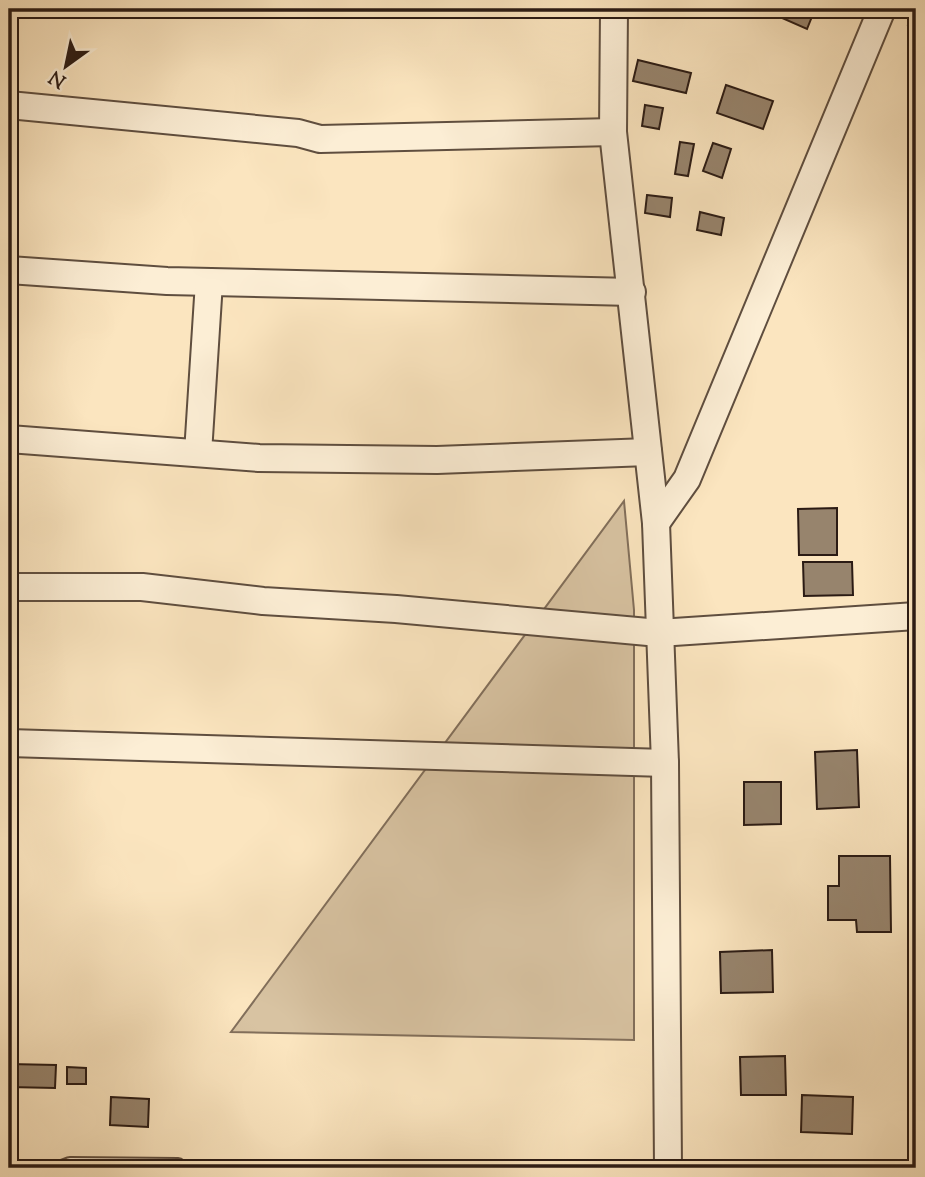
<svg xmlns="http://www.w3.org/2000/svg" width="925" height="1177" font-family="'Sorts Mill Goudy',serif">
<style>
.green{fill:#d8c3a2;stroke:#826f5b;stroke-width:2}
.building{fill:#97846d;stroke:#2b1b14;stroke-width:2}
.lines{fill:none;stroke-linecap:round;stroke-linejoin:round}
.service-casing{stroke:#5f4e3f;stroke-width:18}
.minor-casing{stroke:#5f4e3f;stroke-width:30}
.service{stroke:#fceed5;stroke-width:14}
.minor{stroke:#fceed5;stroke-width:26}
</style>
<rect width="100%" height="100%" fill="#fbe5bf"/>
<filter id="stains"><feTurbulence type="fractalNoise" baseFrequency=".00286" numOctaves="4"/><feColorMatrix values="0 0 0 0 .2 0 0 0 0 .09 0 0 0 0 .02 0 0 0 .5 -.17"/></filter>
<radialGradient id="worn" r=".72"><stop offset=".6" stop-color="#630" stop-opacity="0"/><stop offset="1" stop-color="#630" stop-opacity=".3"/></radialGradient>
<path class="green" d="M624 501 634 610V1040L231 1032Z"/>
<g class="building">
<path d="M785 9H815L807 29 782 18Z"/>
<path d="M913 9H916V28L908 25Z"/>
<path d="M638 60 691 73 686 93 633 81Z"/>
<path d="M726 85 773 101 763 129 717 113Z"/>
<path d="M645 105 663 108 659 129 642 126Z"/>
<path d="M680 142 694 144 688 176 675 174Z"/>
<path d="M713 143 731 149 722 178 703 171Z"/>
<path d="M647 195 672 198 670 217 645 213Z"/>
<path d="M700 212 724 218 721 235 697 230Z"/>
<path d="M837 508V555H799L798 509Z"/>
<path d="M803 562H852L853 595 804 596Z"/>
<path d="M857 750 859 807 817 809 815 752Z"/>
<path d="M744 782H781V824L744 825Z"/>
<path d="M839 856H890L891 932H857L856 920H828V886H839Z"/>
<path d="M772 950 773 992 721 993 720 952Z"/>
<path d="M785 1056 786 1095H741L740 1057Z"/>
<path d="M9 1064 56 1065 55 1088 9 1087Z"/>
<path d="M67 1067 86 1068V1084H67Z"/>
<path d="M802 1095 853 1097 852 1134 801 1132Z"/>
<path d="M111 1097 149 1099 148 1127 110 1125Z"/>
<path d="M853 1163 854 1168H813L812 1164Z"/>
</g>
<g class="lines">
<g class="service-casing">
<path id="service" d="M62 1168 70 1165 178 1166"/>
</g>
<g class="minor-casing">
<g id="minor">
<path d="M614 9 613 132 656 523 665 763 668 1168"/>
<path d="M9 105 298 133 320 139 613 132"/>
<path d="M9 270 167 281 632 292"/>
<path d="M9 439 259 458 437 460 648 452"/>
<path d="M198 453 209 282"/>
<path d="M656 523 687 479 882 9"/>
<path d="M9 587H142L263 601 396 609 659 633 916 616"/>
<path d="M9 743 665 763"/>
</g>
</g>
<use href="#service" class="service"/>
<use href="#minor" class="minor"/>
</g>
<rect width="925" height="1177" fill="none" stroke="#fbe5bf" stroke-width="35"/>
<rect x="10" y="10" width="904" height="1156" fill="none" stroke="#2b1b14" stroke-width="3.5"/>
<rect x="18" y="18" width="890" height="1142" fill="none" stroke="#2b1b14" stroke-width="2"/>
<g transform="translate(66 66) rotate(213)" stroke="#fceed5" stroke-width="5" paint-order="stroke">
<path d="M0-5L12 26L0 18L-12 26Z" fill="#2b1b14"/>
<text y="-10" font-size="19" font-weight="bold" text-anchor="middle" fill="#2b1b14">N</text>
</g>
<rect width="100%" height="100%" filter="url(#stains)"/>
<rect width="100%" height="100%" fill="url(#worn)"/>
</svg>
